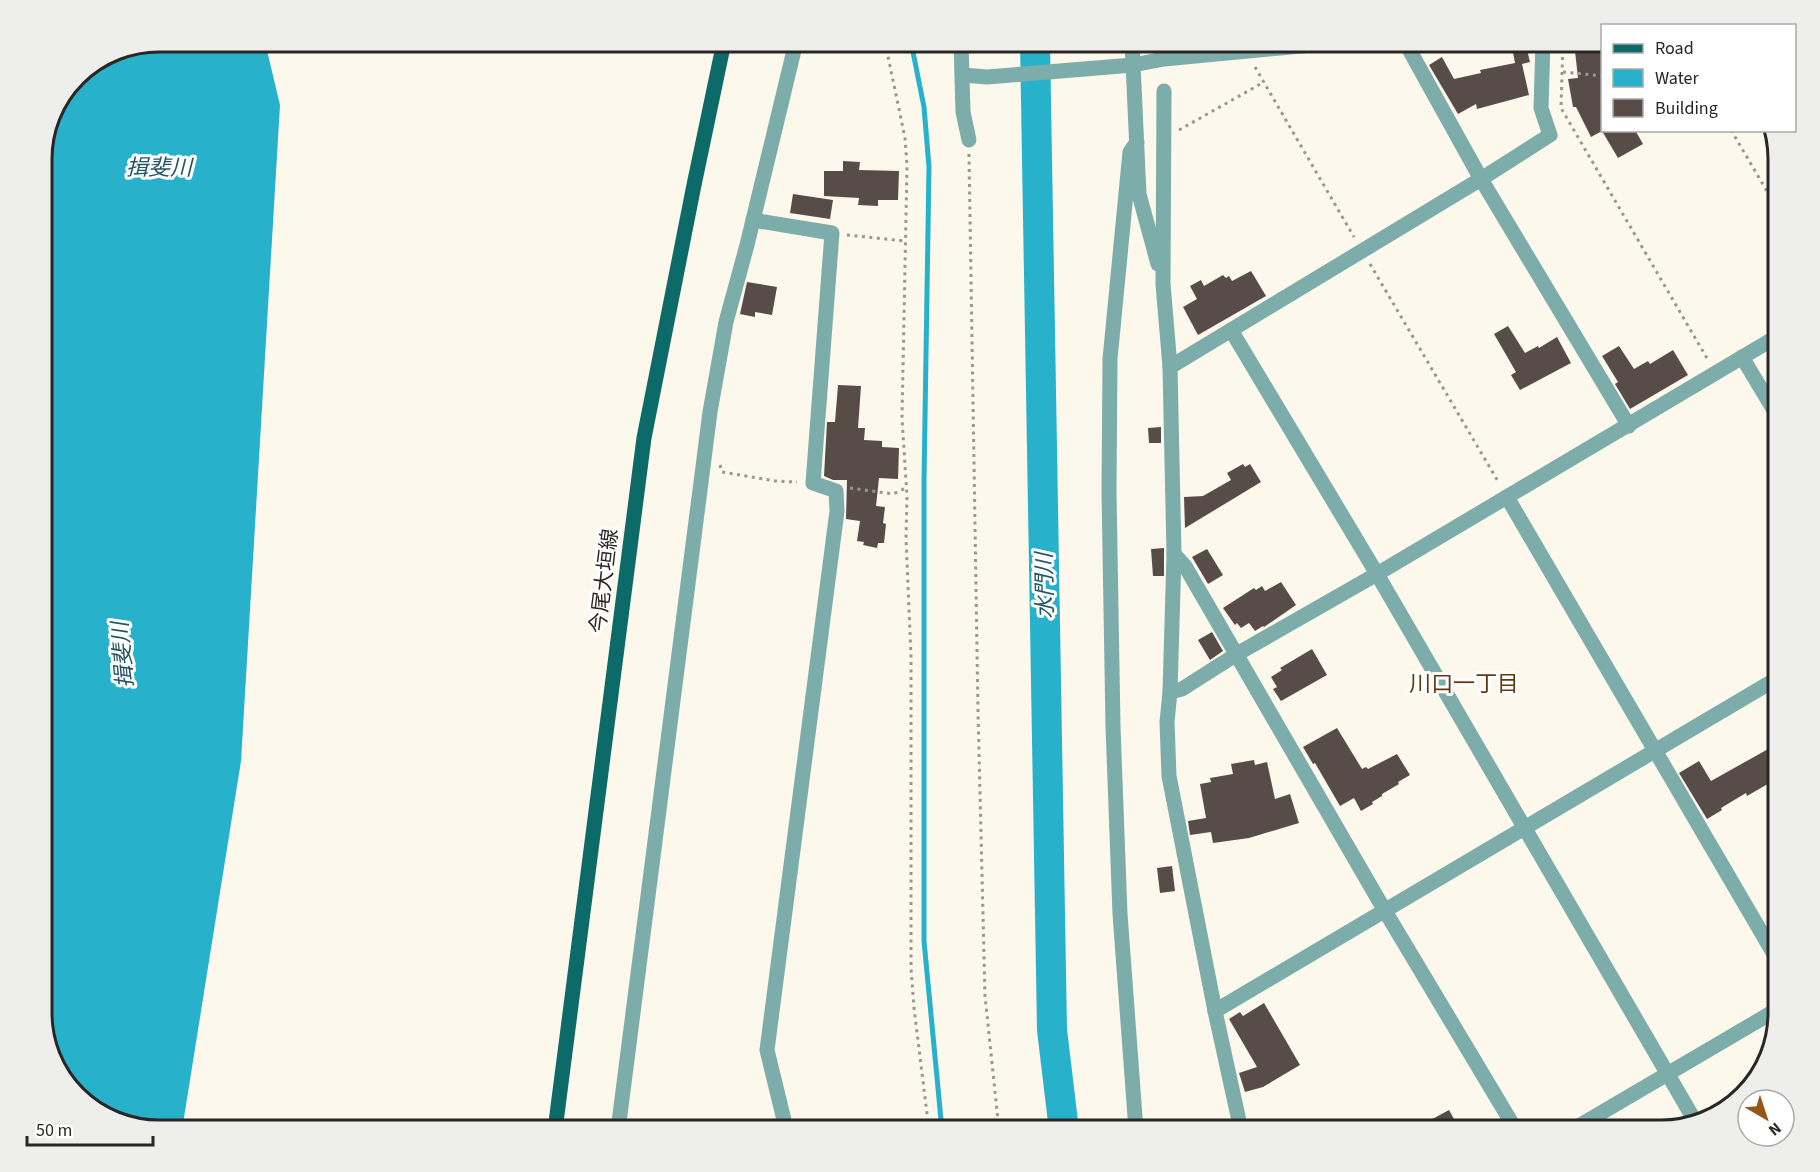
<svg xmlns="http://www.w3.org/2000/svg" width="1820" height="1172" font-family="'Source Sans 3','Noto Sans JP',sans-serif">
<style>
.water{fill:#28b1cb}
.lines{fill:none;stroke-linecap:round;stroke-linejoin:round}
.stream{stroke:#28b1cb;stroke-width:5}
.river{stroke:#28b1cb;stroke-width:30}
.building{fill:#584c48}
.path{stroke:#9b978f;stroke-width:3;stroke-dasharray:3 4.5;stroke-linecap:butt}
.minor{stroke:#7cadab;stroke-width:15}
.major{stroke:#0c6a69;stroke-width:15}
.labels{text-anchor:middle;stroke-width:6;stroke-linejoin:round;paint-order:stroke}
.street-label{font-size:21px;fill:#292723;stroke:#fff}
.water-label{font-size:22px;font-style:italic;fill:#225762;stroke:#fff}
.neighbourhood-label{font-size:22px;fill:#633a0e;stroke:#fff}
.rim{fill:none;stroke:#292723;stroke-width:3}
</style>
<rect width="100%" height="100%" fill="#fdf8ec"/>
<path class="water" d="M159 42H265L280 105 241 761 182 1130H159L94 1110 58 1071 42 1020V152L51 114 77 76 115 51Z"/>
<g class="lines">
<path class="stream" d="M911 42 924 107 929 167 924 481V941L942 1130"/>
<path class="river" d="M1035 42 1052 1030 1064 1130"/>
</g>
<g class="building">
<path d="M1511 42H1525L1530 62 1522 64 1529 95 1477 109 1476 104 1458 114 1429 65 1442 57 1454 79 1481 73 1480 70 1515 63Z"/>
<path d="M1574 42H1602V130H1635L1643 144 1618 158 1602 131 1591 137 1576 107H1573L1568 79 1578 78Z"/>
<path d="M843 161 860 162 859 170 899 171 898 200H878V206L858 205 859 198 824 196V171H843Z"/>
<path d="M793 194 833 200 830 219 790 213Z"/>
<path d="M1251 271 1266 296 1198 335 1183 307 1197 299 1190 286 1201 280 1204 286 1223 275 1226 278 1229 276 1232 281Z"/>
<path d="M747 282 777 287 772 315 755 312V317L740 314Z"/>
<path d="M1508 326 1525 353 1538 346 1539 348 1557 337 1571 363 1520 390 1511 375 1516 372 1494 334Z"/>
<path d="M1619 346 1634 369 1648 361 1650 364 1673 350 1688 375 1630 409 1615 384 1618 382 1602 356Z"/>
<path d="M838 385 861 386 858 428H865L864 440 882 441V447L899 448 898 479 879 478 876 506 885 507 883 523 886 524 884 543H878L877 548 863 545 864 542 857 541 860 521 846 519 847 480H833L824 476 827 422H835Z"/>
<path d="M1161 427V443H1149L1148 428Z"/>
<path d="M1243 464 1245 467 1250 464 1261 482 1185 528 1184 497 1203 496 1231 480 1227 473Z"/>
<path d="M1164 548V576H1153L1151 549Z"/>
<path d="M1207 549 1223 575 1208 584 1192 557Z"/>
<path d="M1281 582 1296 605 1264 627 1263 626 1255 631 1249 623 1241 628 1237 623 1235 625 1223 608 1254 588 1256 590 1262 586 1265 591Z"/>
<path d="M1212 632 1223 651 1210 660 1198 640Z"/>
<path d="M1312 649 1327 675 1281 701 1273 689 1277 687 1271 677 1282 670 1280 668Z"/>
<path d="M1337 728 1362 769 1366 767 1368 769 1397 754 1410 775 1398 782 1399 784 1382 794V796L1372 802 1373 804 1361 811 1354 798 1340 806 1315 763 1313 764 1303 747Z"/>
<path d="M1770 748 1778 762V778L1747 796 1746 793 1721 808 1722 810 1707 819 1679 773 1699 761 1711 781Z"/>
<path d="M1254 760 1255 765 1267 762 1275 799 1290 794 1299 823 1249 838 1213 843 1211 832 1190 835 1188 821 1206 818 1200 784 1211 782 1210 778 1233 774 1231 764Z"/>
<path d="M1172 866 1175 891 1160 893 1157 868Z"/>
<path d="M1264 1003 1300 1065 1263 1087 1245 1092 1239 1073 1257 1067 1229 1019 1240 1012 1243 1016Z"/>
<path d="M1449 1110 1460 1130H1412Z"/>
</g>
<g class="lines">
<g class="path">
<path d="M885 42 905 138 907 166 902 418 907 497 906 538 911 656V968L914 1008 929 1130"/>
<path d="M1563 42 1561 108 1708 360"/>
<path d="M1255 67 1354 237"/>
<path d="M1563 72 1602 76"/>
<path d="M1179 130 1264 82"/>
<path d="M1731 130 1778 210"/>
<path d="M969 154 978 711 985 996 999 1130"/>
<path d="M847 235 905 241"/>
<path d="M1370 264 1499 483"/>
<path d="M720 465 722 472 775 481 797 482"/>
<path d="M850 488 893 494 906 488"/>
</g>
<g class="minor">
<path d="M961 42 963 112 969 140"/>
<path d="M1132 42 1139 194 1158 264"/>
<path d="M1405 42 1481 179 1629 426"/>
<path d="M963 75 987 77 1133 65 1164 59 1343 42"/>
<path d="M1164 91 1163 284 1170 367 1174 554 1170 692 1167 722 1169 776 1215 1011 1241 1130"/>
<path d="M753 220 832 233 813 483 836 491 837 511 767 1050 784 1120 783 1130"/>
<path d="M1231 330 1377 574 1695 1121"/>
<path d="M1742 357 1778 417"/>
<path d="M1170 367 1481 179 1550 135 1541 108 1543 42"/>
<path d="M1507 497 1778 961"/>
<path d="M1174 554 1185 566 1385 911 1516 1130"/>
<path d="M1170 692 1182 689 1237 654 1377 574 1778 336"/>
<path d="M1215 1011 1778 678"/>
<path d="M618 1130 710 412 726 322 747 245 796 42"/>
<path d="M1136 1130 1120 914 1113 727 1109 491 1110 359 1130 152 1137 142"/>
<path d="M1572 1130 1778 1009"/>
</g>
<path class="major" d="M555 1130 644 438 694 185 724 42"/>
</g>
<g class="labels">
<g class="street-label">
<text transform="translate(604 581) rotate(-83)" y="7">今尾大垣線</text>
</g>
<g class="water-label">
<text x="159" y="175">揖斐川</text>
<text transform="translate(1044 586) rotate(-91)" y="8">水門川</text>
<text transform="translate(122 655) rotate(-95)" y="8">揖斐川</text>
</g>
<g class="neighbourhood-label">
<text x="1464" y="691">川口一丁目</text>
</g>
</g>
<path d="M0 0H1820V1172H0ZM159 52H1661A107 107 0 0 1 1768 159V1013A107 107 0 0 1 1661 1120H159A107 107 0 0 1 52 1013V159A107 107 0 0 1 159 52Z" fill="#eeeeed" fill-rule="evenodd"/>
<path class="rim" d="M159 52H1661A107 107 0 0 1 1768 159V1013A107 107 0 0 1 1661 1120H159A107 107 0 0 1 52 1013V159A107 107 0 0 1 159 52Z"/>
<rect x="1601" y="24" width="195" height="108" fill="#ffffff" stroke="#a9a9a7" stroke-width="1.5"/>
<rect x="1613" y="44" width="30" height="9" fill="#0c6a69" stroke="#a9a9a7" stroke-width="1.5"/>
<text x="1655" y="54" font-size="18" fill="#292723">Road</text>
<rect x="1613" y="69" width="30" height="18" fill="#28b1cb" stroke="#a9a9a7" stroke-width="1.5"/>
<text x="1655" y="84" font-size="18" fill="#292723">Water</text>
<rect x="1613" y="99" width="30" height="18" fill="#584c48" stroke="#a9a9a7" stroke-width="1.5"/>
<text x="1655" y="114" font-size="18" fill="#292723">Building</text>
<g transform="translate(1766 1118) rotate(141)"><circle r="28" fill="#ffffff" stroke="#a9a9a7" stroke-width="1.5"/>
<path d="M0-4.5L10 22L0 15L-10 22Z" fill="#935817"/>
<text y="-9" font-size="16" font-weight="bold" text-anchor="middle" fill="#292723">N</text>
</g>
<path d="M27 1136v9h126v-9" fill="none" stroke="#292723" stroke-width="3"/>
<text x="36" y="1136" font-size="18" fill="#292723" stroke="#ffffff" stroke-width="4.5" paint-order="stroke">50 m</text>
</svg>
